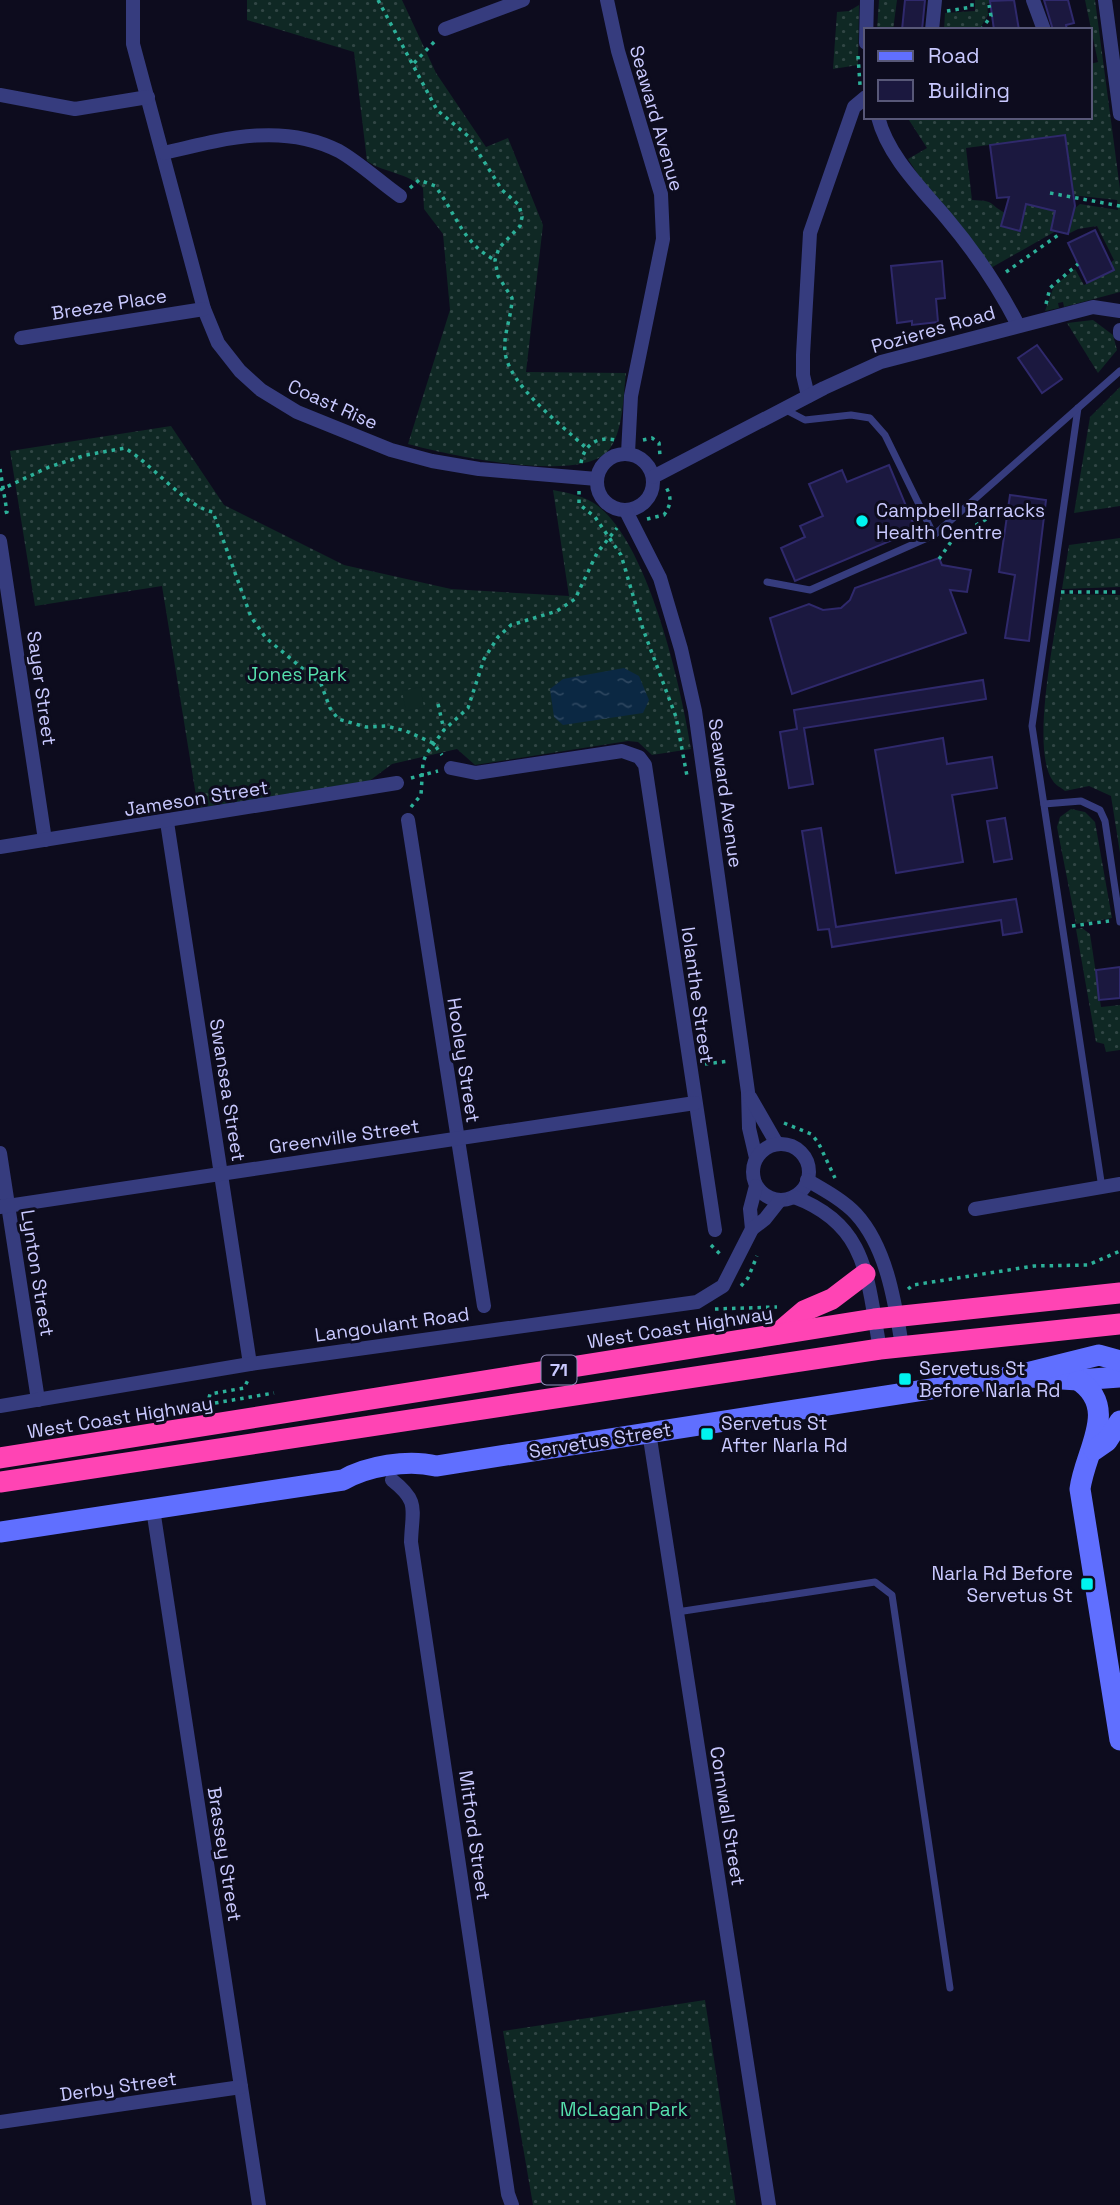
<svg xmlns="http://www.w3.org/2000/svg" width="1120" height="2205" font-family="'Space Grotesk',sans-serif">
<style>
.grass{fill:url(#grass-dots)}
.garden{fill:#0f2824}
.water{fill:url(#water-ripples)}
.building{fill:#1b183f;stroke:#2f296c;stroke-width:2}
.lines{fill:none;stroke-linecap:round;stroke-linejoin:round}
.path{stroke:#2cb099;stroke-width:3.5;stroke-dasharray:3.5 5;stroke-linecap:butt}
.lane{stroke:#363c7e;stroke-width:7}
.street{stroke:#363c7e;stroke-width:14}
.secondary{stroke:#606fff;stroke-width:21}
.highway{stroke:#ff44b4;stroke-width:21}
.poi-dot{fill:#00f4f0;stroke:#0d0c1e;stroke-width:2.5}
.labels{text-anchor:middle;stroke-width:6;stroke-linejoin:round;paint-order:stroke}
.shield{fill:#0d0c1e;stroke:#9190bc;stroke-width:2}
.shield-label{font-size:18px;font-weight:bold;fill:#c9c9ff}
.street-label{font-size:19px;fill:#c9c9ff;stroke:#0d0c1e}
.poi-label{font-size:19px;fill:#c9c9ff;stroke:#0d0c1e;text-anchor:start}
.park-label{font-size:19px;fill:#55dfac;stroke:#0d0c1e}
</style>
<defs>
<pattern id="grass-dots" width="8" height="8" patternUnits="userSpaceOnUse" patternTransform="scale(1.75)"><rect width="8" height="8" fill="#0f2824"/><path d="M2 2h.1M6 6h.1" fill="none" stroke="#314645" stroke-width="1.8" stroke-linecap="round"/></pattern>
<pattern id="water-ripples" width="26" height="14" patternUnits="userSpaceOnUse" patternTransform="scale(1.75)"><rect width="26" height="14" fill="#0b2843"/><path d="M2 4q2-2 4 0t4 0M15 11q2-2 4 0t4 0" fill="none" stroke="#2d465f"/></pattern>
</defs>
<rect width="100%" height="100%" fill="#0d0c1e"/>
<g class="grass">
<path d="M247 0H402L436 73 486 147 508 138 543 225 526 372 626 373C623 396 624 432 608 451 578 484 448 455 408 444L450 310 443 234 424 209 423 188C409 173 384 173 367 161L354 52 247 20Z"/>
<path d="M879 0H897L893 30H877Z"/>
<path d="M975 0H1000L987 4 988 15 979 30H944L945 13 975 11Z"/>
<path d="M1085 0H1095L1120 189V292L1064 307 1063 302 1058 303 1059 308 1045 311 1054 286 1075 269 1084 285 1114 270 1110 263 1114 260 1097 226 1078 229 1068 234 1074 209 1080 204 1118 210 1117 200 1071 195 1073 190 1065 135 966 148 972 200C997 201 987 203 1005 213L1002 226 1020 231 1012 207 1027 204 1055 211 1051 230 1056 231 989 269 931 195 908 159 927 148 907 117H1090V64L1098 62Z"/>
<path d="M859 5 858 65 833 69 837 12 849 11Z"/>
<path d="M1093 320 1113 335 1117 350 1098 373 1067 323Z"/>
<path d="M1120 387V506L1074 513 1090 417Z"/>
<path d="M171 426 224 505 344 565 451 589 569 596 553 490C569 493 585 496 598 506 649 546 681 686 691 749L652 755 638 742 628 741 475 765 457 749 392 764 368 782 198 808 162 586 35 606 10 451Z"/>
<path d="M1120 538V587L1062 589 1069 545Z"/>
<path d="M1061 594 1120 595V853L1111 796 1089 786 1065 791C1062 788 1055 785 1053 781 1030 750 1055 634 1061 594Z"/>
<path d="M1071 809 1085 812 1095 822 1112 918 1076 924 1057 827 1060 817Z"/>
<path d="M1082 928 1090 934 1101 1007 1120 1005V1050L1106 1052 1104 1044 1096 1042 1076 929Z"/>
<path d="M705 2000 736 2205H533L503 2031Z"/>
</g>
<path class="garden" d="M420 687 424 707 406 711 402 691Z"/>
<path class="water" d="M624 668 639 676 649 700 643 713 563 725 554 717 550 689 563 679Z"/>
<g class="building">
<path d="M905 0H925L922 30H902Z"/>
<path d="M1014 0 1019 30H994L990 1Z"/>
<path d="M1044 0H1068L1074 23 1066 25 1067 30H1053Z"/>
<path d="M1065 135 1075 206 1068 234 1051 230 1055 211 1026 204 1020 231 1001 226 1009 197 997 198 990 145Z"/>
<path d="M1095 230 1114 270 1087 283 1068 243Z"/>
<path d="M942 261 945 298 936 299 938 322 912 325V321L897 323 891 266Z"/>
<path d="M1037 345 1062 379 1042 393 1018 358Z"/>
<path d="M889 465 916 530 795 581 781 548 805 537 800 526 823 516 809 484 842 470 847 482Z"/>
<path d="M1010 495 1046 500 1029 641 1005 638 1015 575 999 572Z"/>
<path d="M939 558 942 565 971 570 967 592 950 590 966 633 792 694 770 618 809 604 823 610 841 608 850 600 855 588Z"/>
<path d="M983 680 986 699 804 728 813 784 789 788 780 732 797 729 794 710Z"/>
<path d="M943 738 947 764 992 757 997 788 952 795 963 862 896 873 875 750Z"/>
<path d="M1005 818 1012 859 994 862 987 821Z"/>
<path d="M821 828 836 927 1016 899 1022 932 1003 935 1001 920 832 947 829 929 818 930 802 831Z"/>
<path d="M1120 967V998L1099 1000 1096 970Z"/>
</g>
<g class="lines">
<g class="path">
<path d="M378 0 437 110 468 136 502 190 519 205 522 217 520 226 499 248 495 260 498 276 512 298C512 316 503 334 505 352 509 386 562 425 586 448"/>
<path d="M947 11 972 7V0"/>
<path d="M981 30 991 16 989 5"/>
<path d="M858 56 860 85"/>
<path d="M414 63 437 39"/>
<path d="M410 188 419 180 435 186C456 213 462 243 495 260"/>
<path d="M1050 193 1120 206"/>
<path d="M1006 272 1061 233"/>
<path d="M1046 304 1050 288 1078 264"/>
<path d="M643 440 652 438 659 443 660 456"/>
<path d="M581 463C584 445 597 436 615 440"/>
<path d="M0 469 7 512 0 514"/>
<path d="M0 490 49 467 86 455 125 448C153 465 186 507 213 512L251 617 266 638 321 684 330 708 338 719 366 727 386 726 406 731 433 743 442 755"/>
<path d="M579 491V504L595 517 621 555 643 629 676 717 687 776"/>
<path d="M647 519 664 515C671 505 672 498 666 487"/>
<path d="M939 559 953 539 988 518"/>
<path d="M1061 592H1120"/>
<path d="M438 704 444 730"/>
<path d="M411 778 438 771"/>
<path d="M411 807 421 795 423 762 427 753 444 730 468 708 484 659 498 637 511 625 557 611 575 599 597 553 617 528"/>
<path d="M1072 926 1109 921"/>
<path d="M705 1064 729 1061"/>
<path d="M784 1123 811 1134 818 1142 835 1178"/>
<path d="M711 1245 723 1257"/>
<path d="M741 1286 748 1278 757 1256"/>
<path d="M908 1289 913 1285 1034 1266 1088 1265 1120 1251"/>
<path d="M715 1309 777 1307"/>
<path d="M215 1403 274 1393"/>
<path d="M207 1406 210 1394 244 1388 249 1378"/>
</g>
<g class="lane">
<path d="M1078 408 1032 726 1102 1188"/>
<path d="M784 409 805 420 851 415 870 418 885 435 934 535 1120 371"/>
<path d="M767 582 810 590 934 535"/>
<path d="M1044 804 1081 801 1100 810 1105 821 1120 922"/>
<path d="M677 1612 875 1582 892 1595 950 1988"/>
</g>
<g class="street">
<path d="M133 0V44L204 309 218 343 240 371 261 390 297 412 391 450 432 461 479 469 597 479"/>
<path d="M607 0 618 51 661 194 663 239 631 396 628 453"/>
<path d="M1033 0 1044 30"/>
<path d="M1105 0 1120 114"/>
<path d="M445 29 523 0"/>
<path d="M932 30 935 0"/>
<path d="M866 43 867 0"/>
<path d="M0 95 75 109 148 97"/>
<path d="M878 117C888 157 923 190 948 220 975 252 999 288 1018 325"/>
<path d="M164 153C222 139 282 122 339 151 360 163 380 182 400 196"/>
<path d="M1120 330V334"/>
<path d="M21 338 204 309"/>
<path d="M808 396 803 375V355L810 233 854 107 866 97"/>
<circle cx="625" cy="482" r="28"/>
<path d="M653 477 824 388 881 362 1093 307 1120 311"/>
<path d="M626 511 660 578 681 649 695 711 748 1092 749 1128 756 1158"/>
<path d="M0 541 45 840"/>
<path d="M451 768 476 773 622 751 639 757 645 765 715 1230"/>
<path d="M408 820 484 1306"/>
<path d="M167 822 250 1364"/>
<path d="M0 847 397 783"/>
<path d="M750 1097 777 1144"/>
<circle cx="781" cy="1172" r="28"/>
<path d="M0 1153 38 1400"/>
<path d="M807 1180C824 1190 843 1200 856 1214 887 1248 895 1303 902 1346"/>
<path d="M794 1197C869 1225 867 1280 880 1349"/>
<path d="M0 1207 695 1103"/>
<path d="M975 1209 1120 1184"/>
<path d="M752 1229 750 1209 756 1186"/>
<path d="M0 1406 250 1364 697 1302 723 1286 752 1229 765 1219 780 1200"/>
<path d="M649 1432 769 2205"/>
<path d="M392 1480C420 1502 412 1509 411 1542L508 2194 512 2205"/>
<path d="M153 1509 259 2205"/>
<path d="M0 2122 241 2087"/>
</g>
<g class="secondary">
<path d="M1030 1377 1078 1380 1120 1377"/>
<path d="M1078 1380C1120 1408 1085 1450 1080 1489L1120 1740"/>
<path d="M1094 1450 1107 1441 1120 1421"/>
<path d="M0 1532 343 1480C367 1466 408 1459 436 1466L1014 1376 1099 1355 1120 1361"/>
</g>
<g class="highway">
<path d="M777 1334 804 1311 832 1299 865 1274"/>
<path d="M0 1458 874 1319 1120 1293"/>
<path d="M0 1482 880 1349 1120 1324"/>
</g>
</g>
<g class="poi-dot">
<circle cx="862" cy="521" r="7"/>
<rect x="898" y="1372" width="14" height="14" rx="3.5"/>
<rect x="700" y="1427" width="14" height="14" rx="3.5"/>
<rect x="1080" y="1577" width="14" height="14" rx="3.5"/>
</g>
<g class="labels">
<rect class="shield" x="541.5" y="1355.5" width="35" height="29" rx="5"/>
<g class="shield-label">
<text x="559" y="1376">71</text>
</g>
<g class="street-label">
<text transform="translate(657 118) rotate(74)" y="7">Seaward Avenue</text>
<text transform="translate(109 304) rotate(-9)" y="7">Breeze Place</text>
<text transform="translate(933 329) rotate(-16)" y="7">Pozieres Road</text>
<text transform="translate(333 404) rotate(24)" y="7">Coast Rise</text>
<text transform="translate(42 688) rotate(82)" y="7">Sayer Street</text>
<text transform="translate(726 793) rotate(82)" y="7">Seaward Avenue</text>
<text transform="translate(196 798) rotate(-9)" y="7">Jameson Street</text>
<text transform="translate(698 995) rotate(82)" y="7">Iolanthe Street</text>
<text transform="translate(464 1060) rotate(81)" y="7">Hooley Street</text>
<text transform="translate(228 1090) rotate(81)" y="7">Swansea Street</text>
<text transform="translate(344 1136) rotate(-8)" y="7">Greenville Street</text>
<text transform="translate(38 1273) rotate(81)" y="7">Lynton Street</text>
<text transform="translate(392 1324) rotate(-8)" y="7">Langoulant Road</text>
<text transform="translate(680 1327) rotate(-9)" y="7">West Coast Highway</text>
<text transform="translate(120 1417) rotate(-9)" y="7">West Coast Highway</text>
<text transform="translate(600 1440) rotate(-9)" y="7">Servetus Street</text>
<text transform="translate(728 1816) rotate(81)" y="7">Cornwall Street</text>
<text transform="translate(475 1835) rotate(82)" y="7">Mitford Street</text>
<text transform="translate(225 1854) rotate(81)" y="7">Brassey Street</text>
<text transform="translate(118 2086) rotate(-8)" y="7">Derby Street</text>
</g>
<g class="poi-label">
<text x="876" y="517">Campbell Barracks<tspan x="876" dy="22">Health Centre</tspan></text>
<text x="919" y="1375">Servetus St<tspan x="919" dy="22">Before Narla Rd</tspan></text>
<text x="721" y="1430">Servetus St<tspan x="721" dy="22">After Narla Rd</tspan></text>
<text x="1073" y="1580" text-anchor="end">Narla Rd Before<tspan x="1073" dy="22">Servetus St</tspan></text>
</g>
<g class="park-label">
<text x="297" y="681">Jones Park</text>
<text x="624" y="2116">McLagan Park</text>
</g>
</g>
<rect x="864" y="28" width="228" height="91" fill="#0d0c1e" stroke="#585878" stroke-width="2"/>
<rect x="878" y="51" width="35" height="10" fill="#606fff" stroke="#585878" stroke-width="2"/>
<text x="928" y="63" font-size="21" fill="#c9c9ff">Road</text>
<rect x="878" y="80" width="35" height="21" fill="#1b183f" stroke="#585878" stroke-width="2"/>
<text x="928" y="98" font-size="21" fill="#c9c9ff">Building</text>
</svg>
